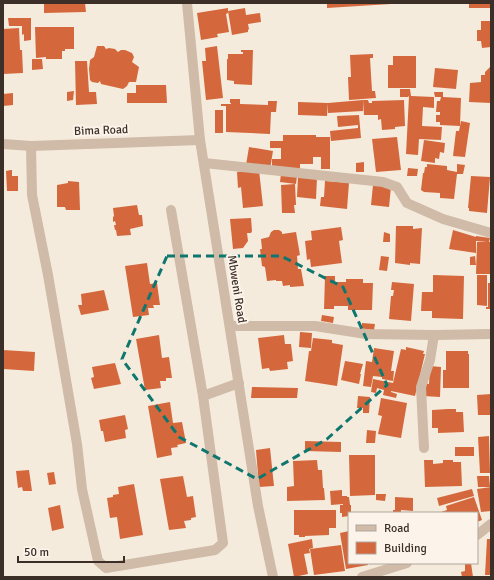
<svg xmlns="http://www.w3.org/2000/svg" width="494" height="580" font-family="Signika,sans-serif">
<style>
.building{fill:#d4683c}
.lines{fill:none;stroke-linecap:round;stroke-linejoin:round}
.minor{stroke:#cfbba7;stroke-width:10}
.marked{fill:none;stroke:#0f766e;stroke-width:3;stroke-dasharray:8 5;stroke-linejoin:round}
.labels{text-anchor:middle;stroke-width:4;stroke-linejoin:round;paint-order:stroke}
.street-label{font-size:12px;fill:#3b2f28;stroke:#fcf4ea}
</style>
<rect width="100%" height="100%" fill="#f5ebdd"/>
<g class="building">
<path d="M44 3H85L86 12 44 13Z"/>
<path d="M327 3H391V4L327 8Z"/>
<rect x="469" y="3" width="22" height="5"/>
<path d="M228 8V13L226 14 229 32 217 34 218 37 201 40 197 13Z"/>
<path d="M245 8 246 15 260 13 261 22 248 24 249 29 248 30V32L232 35 228 11Z"/>
<path d="M8 18H31V40L24 41V34L22 35V26H9Z"/>
<path d="M481 21H491V47L482 48 481 41H477V30H481Z"/>
<path d="M35 27H74V49H65V51H62V59H46V57L36 58Z"/>
<path d="M19 28 20 50H22L23 73 3 74V29Z"/>
<path d="M97 46H104L106 49 109 48 115 49 118 52 121 50H125L132 53 134 57 132 62 139 67 136 82H129L127 86 123 89 101 84 100 81 98 83 92 82 90 80 89 69 90 60 94 57Z"/>
<path d="M217 46 223 98 206 100 202 61H206L205 48Z"/>
<path d="M241 50H253L252 85 234 84V81L227 80V59H228V54H243V52H241Z"/>
<path d="M373 54V58H370L372 91H375L376 98 349 100 348 77H351L350 55Z"/>
<path d="M393 56H416V88H388V65H393Z"/>
<path d="M32 59H42L43 69 32 70Z"/>
<path d="M75 61H87L89 92H96L97 104 76 105Z"/>
<path d="M491 66V103L469 102 470 83 481 82V75H485V72Z"/>
<path d="M435 68 458 70 456 89 433 87Z"/>
<path d="M136 85H166L167 103H127V93H136Z"/>
<path d="M400 89H410L411 96 434 97V108L423 107 422 126 442 127 441 140 419 139 418 155 406 154 409 96 408 97H400Z"/>
<path d="M74 91 73 100 67 101V92Z"/>
<path d="M434 92H443V97L461 98 460 126 440 125V122H436V115H440V112H436L437 101H440L441 97H435Z"/>
<path d="M13 93V105L3 106V94Z"/>
<path d="M230 99H240V104L268 105V101H277L276 112H271L270 134 226 132V106H221V104H231V103H230Z"/>
<path d="M363 100V111L328 113V103Z"/>
<path d="M363 100H368L369 103H372V101L404 100 405 126 395 127V129L382 130 381 119 378 120V115H364Z"/>
<path d="M298 102 328 103 327 116 298 115Z"/>
<rect x="215" y="110" width="8" height="23"/>
<path d="M359 115 361 138 331 141 330 131 358 128V125L338 127 337 116Z"/>
<path d="M461 121 470 123 465 157 453 156 456 131H459Z"/>
<path d="M283 135H316V137H330V169H321V157H313V164H300V169H272V159H281V148H270V141H283Z"/>
<path d="M397 137 401 170 376 172 372 139Z"/>
<path d="M424 140 445 143 444 153 440 152 439 159 435 158V163L421 161Z"/>
<path d="M249 147 273 151 270 169 246 165Z"/>
<path d="M364 162V172H356V163Z"/>
<path d="M427 164 447 166V170L457 172V164L465 165 463 174H457L454 199 440 198V193L424 192 421 190 423 173H424L425 167H427Z"/>
<path d="M408 168 418 169 417 176H407Z"/>
<path d="M11 170H12V176H18V191H7L6 171Z"/>
<path d="M259 170 263 206 243 208 241 187 238 188 237 172Z"/>
<path d="M281 174 297 176 296 184 280 182Z"/>
<path d="M471 176 490 177 487 213 469 211V208H468Z"/>
<path d="M298 177 317 178 316 199 297 197Z"/>
<path d="M68 181 79 182 80 210H66L65 207H57V185L68 183Z"/>
<path d="M325 181 349 183 347 209 320 206 321 197H324Z"/>
<path d="M295 184 296 205H294L295 213H282L281 185Z"/>
<path d="M373 185 391 187 389 207 371 205Z"/>
<path d="M137 205 139 215H142L143 226 130 229 131 235 117 236 116 230H115L114 225H116L115 221 113 222V217L114 216 113 208Z"/>
<path d="M251 218 252 231 251 233H247L248 241 243 248 233 249 230 219Z"/>
<path d="M396 226H413V229L422 228 420 264 410 263V265L395 263Z"/>
<path d="M341 227 343 240 339 241 342 263 311 267 310 259 307 260 305 241 312 240 311 231Z"/>
<path d="M274 230H279L282 232V234L296 232 300 255 297 256 298 269H301L304 286 290 287V285L283 286 282 281H276V280L267 281 265 267 262 266 260 249H262L261 239 269 237 271 232Z"/>
<path d="M453 230 476 237V253L449 249Z"/>
<path d="M384 232 390 234V242H383Z"/>
<path d="M476 236 490 238 489 242H491V274H476L477 242H487L476 241Z"/>
<path d="M381 256 389 257 387 271 379 270Z"/>
<path d="M475 256 476 265H470V257Z"/>
<path d="M147 263 150 284 157 283 160 305H153L154 308H148L149 315 133 317 125 266Z"/>
<path d="M433 275 464 276 463 319 432 318V311H421L422 292H433Z"/>
<path d="M477 275H487V306L477 305Z"/>
<path d="M325 276H335V282H346V279H363V283H373L372 310H348V306H334V309H324Z"/>
<path d="M392 282 414 284 411 321 389 319 391 296H393L394 290H391Z"/>
<path d="M488 283H491V309H486V307H488Z"/>
<path d="M104 290 109 310 81 315 78 305H82L81 294Z"/>
<path d="M322 315 334 317 333 323 321 321Z"/>
<path d="M362 323 375 324 374 330 362 329Z"/>
<path d="M300 332 312 333 311 348 299 347Z"/>
<path d="M159 335 162 358 169 357 172 378H166V381H160L161 388 145 390 136 339Z"/>
<path d="M284 335 285 344H291L293 361 287 362 288 369 270 371 269 368 262 369 258 338Z"/>
<path d="M313 338 332 340V343L343 345 337 386 305 381 309 351H311Z"/>
<path d="M406 347 424 351 423 354H425L415 396 391 391V392L397 394 396 398 383 395 384 390 377 388 376 393 371 392 373 379 393 383 401 349 406 350Z"/>
<path d="M374 348 394 351 391 371H394L393 381 382 379V377L373 376 371 387 363 386 366 361 372 362Z"/>
<path d="M3 350 35 352 34 371 3 369Z"/>
<path d="M446 351H468V354H469V388H443V370H446Z"/>
<path d="M345 361 363 364 360 374H361L359 384 341 380Z"/>
<path d="M115 363 121 384 94 389 91 378 94 377 92 367Z"/>
<path d="M430 366 441 367 440 397 423 396 424 383 429 384Z"/>
<path d="M252 387 298 388 297 398H251Z"/>
<path d="M491 394V415H478L477 395Z"/>
<path d="M358 396 370 397 369 413H363V408H357Z"/>
<path d="M381 398 407 403 401 438 378 434 382 416 378 415Z"/>
<path d="M170 402 173 423 182 422 186 443 177 445 178 447 171 448 172 455 157 458 148 406Z"/>
<path d="M448 409H456V412H463L464 432 438 433V428H432V410Z"/>
<path d="M125 415 128 429 125 430 126 438 105 442 103 431H101L99 420Z"/>
<path d="M367 430 376 431 375 443H366Z"/>
<path d="M489 436 490 473H480L478 437Z"/>
<path d="M305 441 341 442V452L305 451Z"/>
<rect x="455" y="447" width="19" height="9"/>
<path d="M270 448 274 486 259 487 256 450Z"/>
<path d="M349 455H375V495L350 496Z"/>
<path d="M317 460 318 470H322L323 488H324L325 500 287 501V487L294 486 293 461Z"/>
<path d="M424 460H433V464L443 463V460H453V462H461L462 486 425 487Z"/>
<path d="M29 470 32 491H23L22 487 18 488 16 471Z"/>
<path d="M54 472 56 484 49 485 47 473Z"/>
<path d="M183 476 187 497 193 496 196 517 191 518V520L184 521 186 528 169 530 160 479Z"/>
<path d="M477 476H489L490 487H478Z"/>
<path d="M134 484 143 535 120 539 117 517 110 518 107 498 113 497V495L119 494 118 487Z"/>
<path d="M491 487V511L481 512 477 489Z"/>
<path d="M472 489 474 496 439 506 437 498Z"/>
<path d="M342 490V496H347V497H349L350 505H351V513H349V516L342 517V513H340V505H343V504L331 505 330 491Z"/>
<path d="M376 494H386L385 501 376 500Z"/>
<path d="M395 497 413 498V511L401 510V513H393V510H395Z"/>
<path d="M474 497 482 520 477 522V513H438L447 510 446 506Z"/>
<path d="M60 505 64 528 52 531 48 508Z"/>
<path d="M294 510H336V528H329V535L305 536V537H299V535H294Z"/>
<path d="M349 531V563H368V565L346 569 340 533Z"/>
<path d="M312 539 313 548 309 549 310 553 304 554 308 574 294 577 288 544Z"/>
<path d="M487 539H491V575H485Z"/>
<path d="M341 545 345 571 314 575 310 549Z"/>
<path d="M465 563H471L473 577H462L461 572 465 571Z"/>
</g>
<g class="lines">
<g class="minor">
<path d="M187 3 200 140 258 506 273 577"/>
<path d="M3 144 31 146 200 140"/>
<path d="M31 146 32 195 48 275 77 444 82 489 98 561 106 568 215 550 223 543 203 396 239 383"/>
<path d="M204 163 383 182 397 187 407 203 443 219 491 233"/>
<path d="M171 210 203 396"/>
<path d="M230 326H315L366 334 434 335 491 334"/>
<path d="M424 448 421 387 430 360 434 335"/>
<path d="M477 535 491 524"/>
<path d="M362 577 407 563"/>
</g>
</g>
<path class="marked" d="M167 256H281L343 287 387 385 327 439 257 479 179 437 122 359Z"/>
<g class="labels">
<g class="street-label">
<text transform="translate(101 130) rotate(-2)" y="4">Bima Road</text>
<text transform="translate(237 289) rotate(81)" y="4">Mbweni Road</text>
</g>
</g>
<rect width="494" height="580" fill="none" stroke="#3b2f28" stroke-width="8"/>
<rect x="348" y="512" width="130" height="52" fill="#fcf4ea" stroke="#afa59c"/>
<rect x="356" y="525" width="20" height="6" fill="#cfbba7" stroke="#afa59c"/>
<text x="384" y="532" font-size="12" fill="#3b2f28">Road</text>
<rect x="356" y="542" width="20" height="12" fill="#d4683c" stroke="#afa59c"/>
<text x="384" y="552" font-size="12" fill="#3b2f28">Building</text>
<path d="M18 556v6h106v-6" fill="none" stroke="#3b2f28" stroke-width="2"/>
<text x="24" y="556" font-size="12" fill="#3b2f28" stroke="#fcf4ea" stroke-width="3" paint-order="stroke">50 m</text>
</svg>
